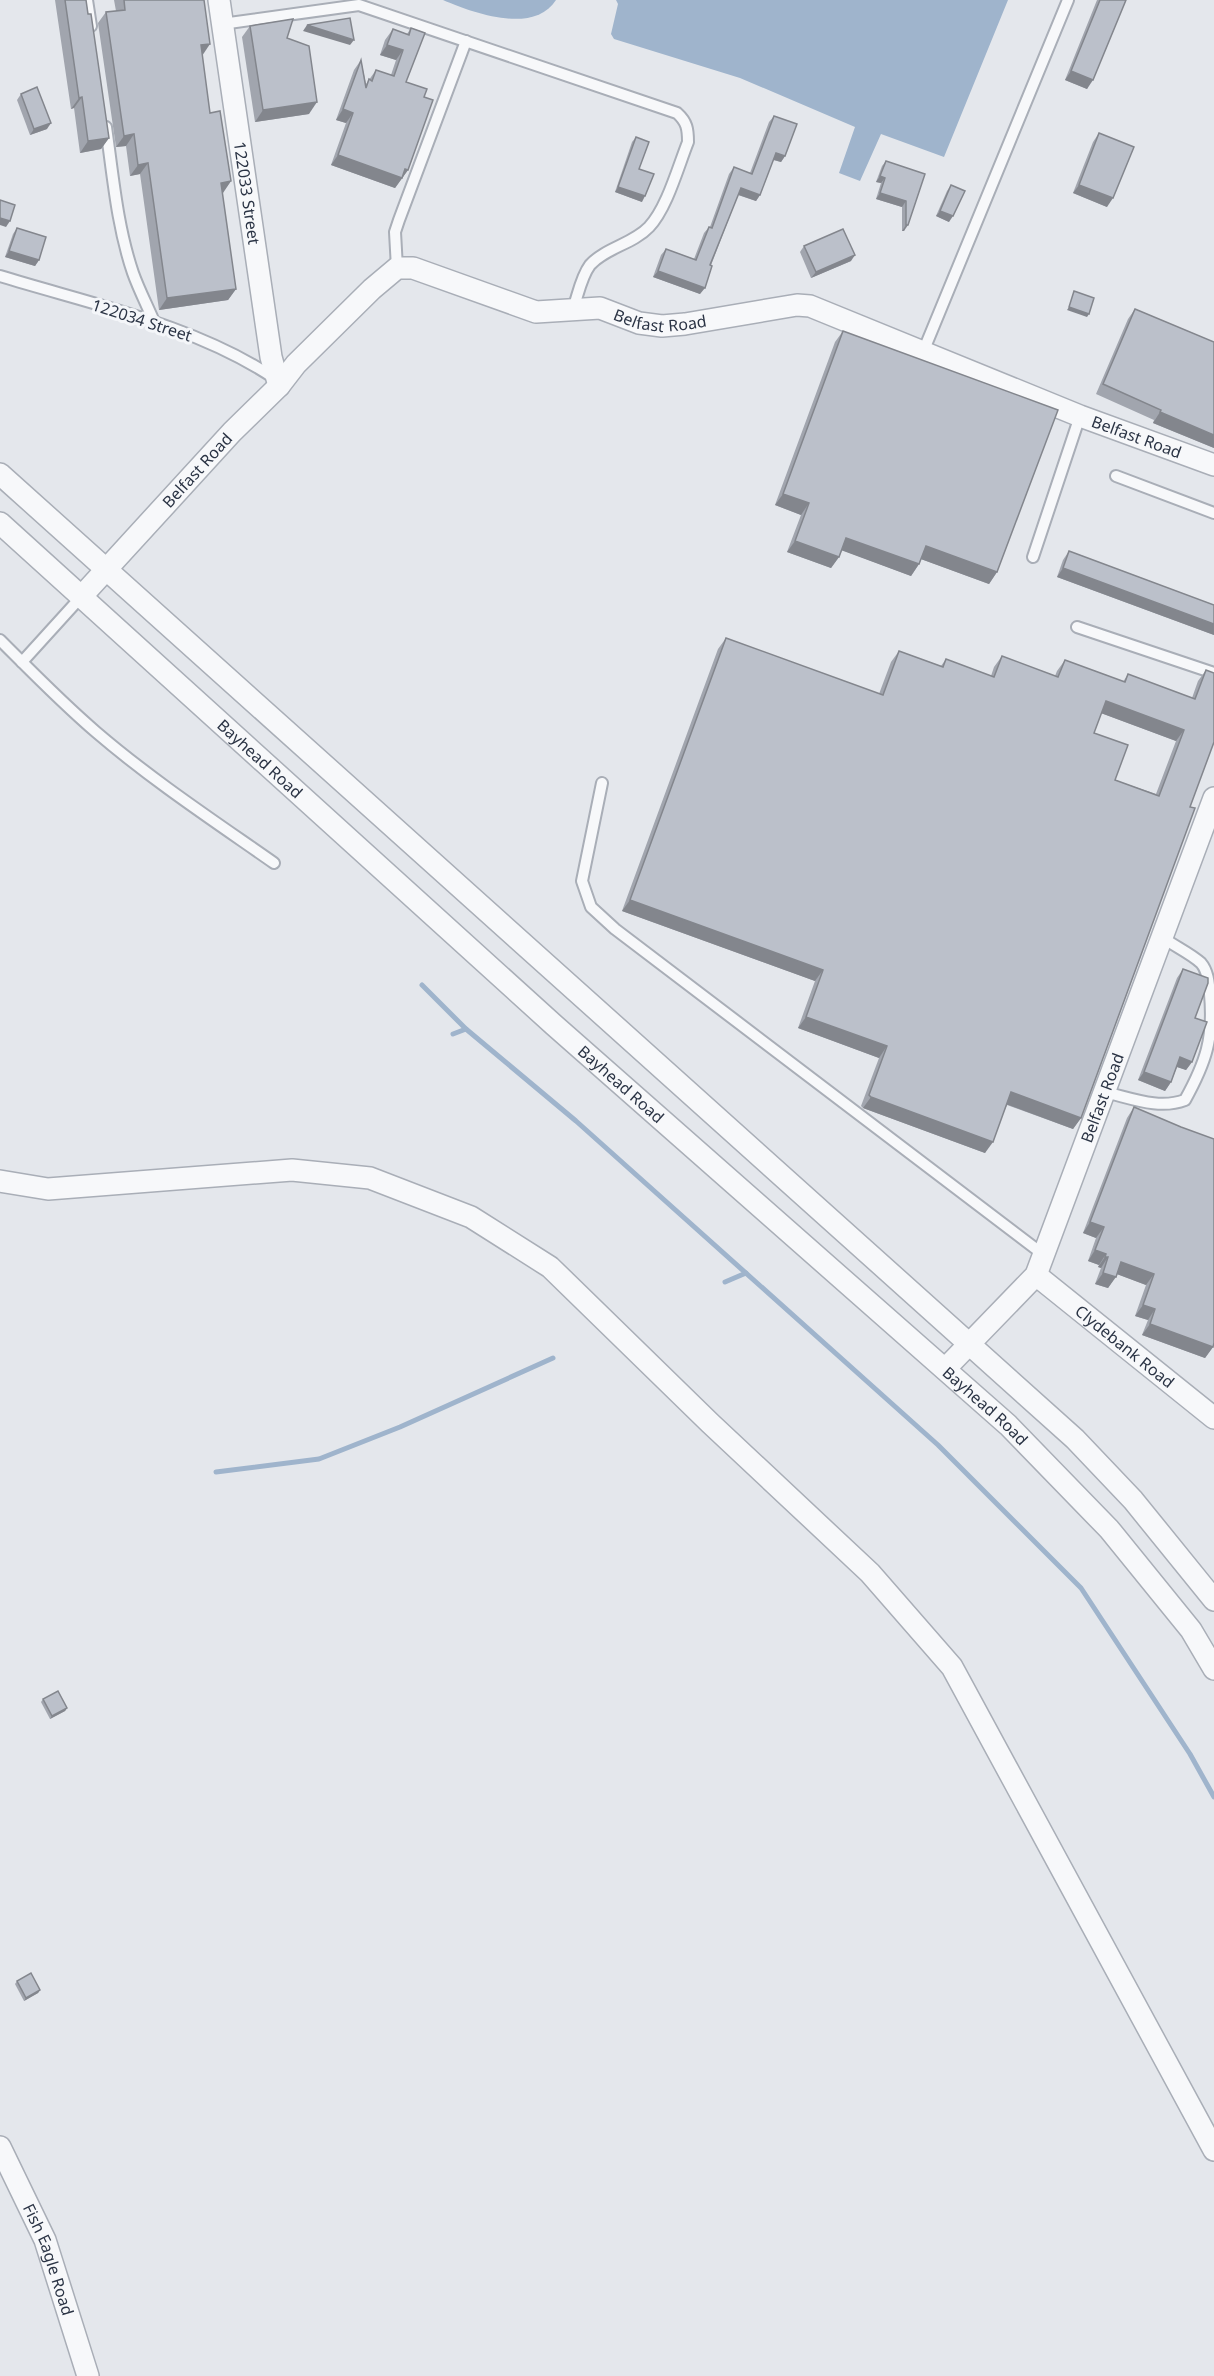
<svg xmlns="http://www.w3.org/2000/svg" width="1214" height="2376" font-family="'Noto Sans',sans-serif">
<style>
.water{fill:#9fb4cc}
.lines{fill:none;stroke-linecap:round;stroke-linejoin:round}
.stream{stroke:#9fb4cc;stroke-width:5}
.lane-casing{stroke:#a9aeb7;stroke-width:14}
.street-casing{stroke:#a9aeb7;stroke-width:24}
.lane{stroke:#f7f8fa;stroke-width:10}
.street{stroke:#f7f8fa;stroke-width:21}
.wall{fill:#a1a5ae;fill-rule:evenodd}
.shaded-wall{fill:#83868d}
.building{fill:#bbc0ca;stroke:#83868d;stroke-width:1.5;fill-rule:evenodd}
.labels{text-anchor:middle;stroke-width:6;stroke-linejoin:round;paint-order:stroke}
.street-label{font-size:16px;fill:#2b3445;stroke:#f4f6f9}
</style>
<rect width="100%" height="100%" fill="#e4e7ec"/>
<g class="water">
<path d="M443 0H556C534 35 473 13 443 0Z"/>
<path d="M616 0H1008L944 157 881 134 860 181 839 173 855 127 740 78 614 39 611 34 618 4Z"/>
</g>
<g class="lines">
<g class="stream">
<path d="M422 985 466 1029 576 1121 938 1445 1081 1588 1190 1754 1214 1797"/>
<path d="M453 1034 466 1029"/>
<path d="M725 1282 746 1273"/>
<path d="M216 1472 319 1459 400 1427 553 1358"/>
</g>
<g class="lane-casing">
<g id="lane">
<path d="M87 0 91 26"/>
<path d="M222 24 359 5 677 113C687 122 688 129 688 142 678 167 667 208 649 227 633 244 605 248 590 265 581 277 578 295 573 309"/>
<path d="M106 127C113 176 117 226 133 273 139 290 148 307 155 324"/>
<path d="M397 268 395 232 399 220 466 41"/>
<path d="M0 276C91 304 195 325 274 378"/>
<path d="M923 352 1068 0"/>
<path d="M1116 476 1214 513"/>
<path d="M1033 557 1080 416"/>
<path d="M1077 627 1214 673"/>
<path d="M0 640C31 671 62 703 96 732 152 780 214 821 274 863"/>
<path d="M22 662 81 597"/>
<path d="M602 783 582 881 591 907 615 929 1044 1255"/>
<path d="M1104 1092C1131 1098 1159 1110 1185 1100 1206 1062 1214 1038 1210 994 1209 984 1208 971 1201 963 1190 953 1174 946 1162 937"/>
</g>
</g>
<g class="street-casing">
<g id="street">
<path id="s1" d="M219 0 271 357 279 386"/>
<path d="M0 474 1075 1439 1133 1500 1214 1600"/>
<path id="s2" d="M0 523 554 1025 1008 1425 1109 1529 1191 1630 1214 1669"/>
<path id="s3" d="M81 597 232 432 279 386 296 364 372 289 397 268H413L536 312 600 308 639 323 662 326 685 324 797 305 810 306 1080 416 1214 465"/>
<path d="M0 1181 48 1189 292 1170 370 1178 471 1217 550 1267 710 1423 870 1573 952 1667 1214 2150"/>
<path id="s4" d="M1036 1275 1214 1418"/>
<path id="s5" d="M945 1369 1036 1275 1214 798"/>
<path id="s6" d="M0 2147 45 2240 88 2376"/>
</g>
</g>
<use href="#lane" class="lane"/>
<use href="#street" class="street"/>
</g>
<g class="wall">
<path d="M55 0H86L109 138 101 149 80 153 74 108 71 109Z"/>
<path d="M114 0H204L202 56 210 113 231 181 222 193 236 289 228 300 159 310 140 174 130 176 126 146 116 147 98 23 106 12 116 11Z"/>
<path d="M1097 0H1126L1087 89 1065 80Z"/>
<path d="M250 26 287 38 309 114 255 122 242 37Z"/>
<path d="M411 28 406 82 424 97 408 170 395 188 331 165 346 123 336 120 354 70 361 60 366 84 376 70 391 75 396 60 380 55 385 40 393 29 407 34Z"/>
<path d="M21 94 47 129 30 135 17 100Z"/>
<path d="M774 116 785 156 781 162 773 160 760 195 756 201 738 195 700 294 653 277 661 255 666 249 694 259 704 233 709 227H710L729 174 734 167 750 173 769 122Z"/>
<path d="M1099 133 1107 207 1073 193 1093 142Z"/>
<path d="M636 137 639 169 642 202 615 192 632 142Z"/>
<path d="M886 161 925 174 904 231H902V207L876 199 881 183 876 182 882 166Z"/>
<path d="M951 185 949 222 936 216 947 191Z"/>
<path d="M17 228 39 260 35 266 5 257 13 234Z"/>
<path d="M804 246 851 261 811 278 800 252Z"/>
<path d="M1135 309 1214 342V448L1153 423 1154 420 1096 394 1128 319Z"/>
<path d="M843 331 997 572 989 584 921 559 919 564 911 576 842 550 839 557 831 568 787 552 801 515 775 505 835 342Z"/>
<path d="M1069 551 1214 605V635L1057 577 1063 560Z"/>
<path d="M726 638 879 694 891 662 899 651 941 666 946 659 991 676 994 667 1002 656 1055 676 1057 671 1065 660 1123 682 1128 674 1192 698 1198 681 1206 670 1190 807 1081 1118 1073 1129 1007 1105 985 1153 863 1108 861 1106 879 1058 798 1028 815 981 622 911 718 649ZM1101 713 1176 741 1156 794 1115 780 1094 733Z"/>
<path d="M1183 969 1195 1018 1192 1062 1186 1070 1177 1067 1171 1082 1165 1091 1138 1080 1177 978Z"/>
<path d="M1134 1107 1213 1347 1205 1358 1142 1335 1148 1320 1135 1316 1146 1285 1117 1274 1108 1288 1095 1284 1101 1268 1098 1267 1099 1265 1088 1261 1096 1238 1083 1233 1127 1118Z"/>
<path d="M43 1699 67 1708 65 1711 50 1719 41 1702Z"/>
<path d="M17 1981 40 1990 38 1993 24 2001 15 1984Z"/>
</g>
<g class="shaded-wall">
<path d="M307 25 354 40 350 45 303 31Z"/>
<path d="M210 44 202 56 201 45Z"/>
<path d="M387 45 403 50 396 60 380 55Z"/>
<path d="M1071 71 1093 80 1087 89 1065 80Z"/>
<path d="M82 97 74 108 71 109 79 98Z"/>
<path d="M317 102 309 114 255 122 263 110Z"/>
<path d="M343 109 353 113 346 123 336 120Z"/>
<path d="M51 123 47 129 30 135 34 129Z"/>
<path d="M134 134 126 146 116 147 124 136Z"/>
<path d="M109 138 101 149 80 153 88 141Z"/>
<path d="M776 153 785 156 781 162 771 159Z"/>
<path d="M338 155 405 169 408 170 395 188 331 165Z"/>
<path d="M148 163 140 174 130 176 138 165Z"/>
<path d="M880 176 885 178 881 183 876 182Z"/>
<path d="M231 181 223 193 213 194 221 183Z"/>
<path d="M1079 185 1113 198 1107 207 1073 193Z"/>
<path d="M618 187 645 196 642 202 615 192Z"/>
<path d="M741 188 760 195 756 201 736 194Z"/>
<path d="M880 193 906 201 902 207 876 199Z"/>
<path d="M940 211 953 216 949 222 936 216Z"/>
<path d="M0 218 10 221 6 227 0 225Z"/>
<path d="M906 225H908L904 231H902Z"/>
<path d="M9 251 39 260 35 266 5 257Z"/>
<path d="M855 255 851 261 811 278 816 272Z"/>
<path d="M658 271 705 288 700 294 653 277Z"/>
<path d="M236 289 228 300 159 310 167 298Z"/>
<path d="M1069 307 1089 314 1087 317 1067 310Z"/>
<path d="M1160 412 1214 435V448L1153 423Z"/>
<path d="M783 494 809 503 801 515 775 505Z"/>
<path d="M846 538 919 564 911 576 838 549Z"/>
<path d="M795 541 839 557 831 568 787 552Z"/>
<path d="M926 546 997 572 989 584 918 558Z"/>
<path d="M1063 568 1214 624V635L1057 577Z"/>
<path d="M1106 701 1184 730 1176 741 1098 712Z"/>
<path d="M630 900 823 970 815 981 622 911Z"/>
<path d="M806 1017 887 1046 879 1058 798 1028Z"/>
<path d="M1180 1057 1192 1062 1186 1070 1174 1066Z"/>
<path d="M1144 1072 1171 1082 1165 1091 1138 1080Z"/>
<path d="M1011 1092 1081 1118 1073 1129 1003 1103Z"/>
<path d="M871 1097 993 1142 985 1153 863 1108Z"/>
<path d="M1090 1222 1104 1227 1096 1238 1083 1233Z"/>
<path d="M1095 1250 1106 1254 1099 1265 1088 1261Z"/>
<path d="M1105 1257H1108L1101 1268 1098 1267Z"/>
<path d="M1121 1262 1154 1274 1146 1285 1114 1273Z"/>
<path d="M1103 1273 1116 1277 1108 1288 1095 1284Z"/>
<path d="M1143 1305 1155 1309 1148 1320 1135 1316Z"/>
<path d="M1150 1324 1213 1347 1205 1358 1142 1335Z"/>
<path d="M67 1708 65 1711 50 1719 52 1716Z"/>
<path d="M40 1990 38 1993 24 2001 26 1998Z"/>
</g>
<g class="building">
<path d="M65 0H86L88 14H91L109 138 88 141 82 97 79 98Z"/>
<path d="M124 0H204L210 44 201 45 210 113 220 111 231 181 221 183 236 289 167 298 148 163 138 165 134 134 124 136 106 12 125 10Z"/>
<path d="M1100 0H1126L1093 80 1071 71Z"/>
<path d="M350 18 354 40 307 25Z"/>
<path d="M293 19 287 38 309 46 317 102 263 110 250 26Z"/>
<path d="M411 28 425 33 406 82 427 89 424 97 433 100 408 170 405 169 402 178 338 155 353 113 343 109 361 60 366 88 369 79 372 81 376 70 394 76 403 50 387 45 393 29 409 35Z"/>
<path d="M37 87 51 123 34 129 21 94Z"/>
<path d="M774 116 797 124 785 156 776 153 760 195 741 188 710 265 712 266 705 288 658 271 666 249 696 260 709 227 712 228 734 167 752 174Z"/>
<path d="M1099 133 1134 147 1113 198 1079 185Z"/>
<path d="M636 137 649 142 639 169 654 174 645 196 618 187Z"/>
<path d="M886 161 925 174 908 225H906V201L880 193 885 178 880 176Z"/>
<path d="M951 185 965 191 953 216 940 211Z"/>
<path d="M0 200 15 205 10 221 0 218Z"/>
<path d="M17 228 46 237 39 260 9 251Z"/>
<path d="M843 229 855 255 816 272 804 246Z"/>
<path d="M1074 291 1094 298 1089 314 1069 307Z"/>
<path d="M1135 309 1214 342V435L1160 412 1161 410 1103 384Z"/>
<path d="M843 331 1058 410 997 572 926 546 919 564 846 538 839 557 795 541 809 503 783 494Z"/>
<path d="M1069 551 1214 605V624L1063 568Z"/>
<path d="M726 638 883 695 899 651 943 667 946 659 994 677 1002 656 1058 677 1065 660 1125 682 1128 674 1195 699 1206 670 1214 673V742L1190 807 1195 808 1081 1118 1011 1092 993 1142 871 1097 869 1095 887 1046 806 1017 823 970 630 900ZM1106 701 1184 730 1159 796 1115 780 1128 745 1094 733Z"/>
<path d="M1183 969 1208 978V983L1195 1018 1207 1022 1192 1062 1180 1057 1171 1082 1144 1072Z"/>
<path d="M1134 1107 1181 1127 1214 1139V1343L1213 1347 1150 1324 1155 1309 1143 1305 1154 1274 1121 1262 1116 1277 1103 1273 1108 1257H1105L1106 1254 1095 1250 1104 1227 1090 1222Z"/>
<path d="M58 1691 67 1708 52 1716 43 1699Z"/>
<path d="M31 1973 40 1990 26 1998 17 1981Z"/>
</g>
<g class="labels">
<g class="street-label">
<text dy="6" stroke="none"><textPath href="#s1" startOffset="195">122033 Street</textPath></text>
<text dy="6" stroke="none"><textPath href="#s3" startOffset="730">Belfast Road</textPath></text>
<text transform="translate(142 320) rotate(18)" y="6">122034 Street</text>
<text dy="6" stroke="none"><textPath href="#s3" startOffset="1234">Belfast Road</textPath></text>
<text dy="6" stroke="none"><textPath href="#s3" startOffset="172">Belfast Road</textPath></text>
<text dy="6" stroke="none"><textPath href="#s2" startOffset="351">Bayhead Road</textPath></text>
<text dy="6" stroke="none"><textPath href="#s2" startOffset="837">Bayhead Road</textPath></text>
<text dy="6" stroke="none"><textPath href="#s5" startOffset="320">Belfast Road</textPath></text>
<text dy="6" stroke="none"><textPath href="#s4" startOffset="114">Clydebank Road</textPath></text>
<text dy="6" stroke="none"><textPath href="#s2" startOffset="1323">Bayhead Road</textPath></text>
<text dy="6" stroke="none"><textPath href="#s6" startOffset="123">Fish Eagle Road</textPath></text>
</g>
</g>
</svg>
